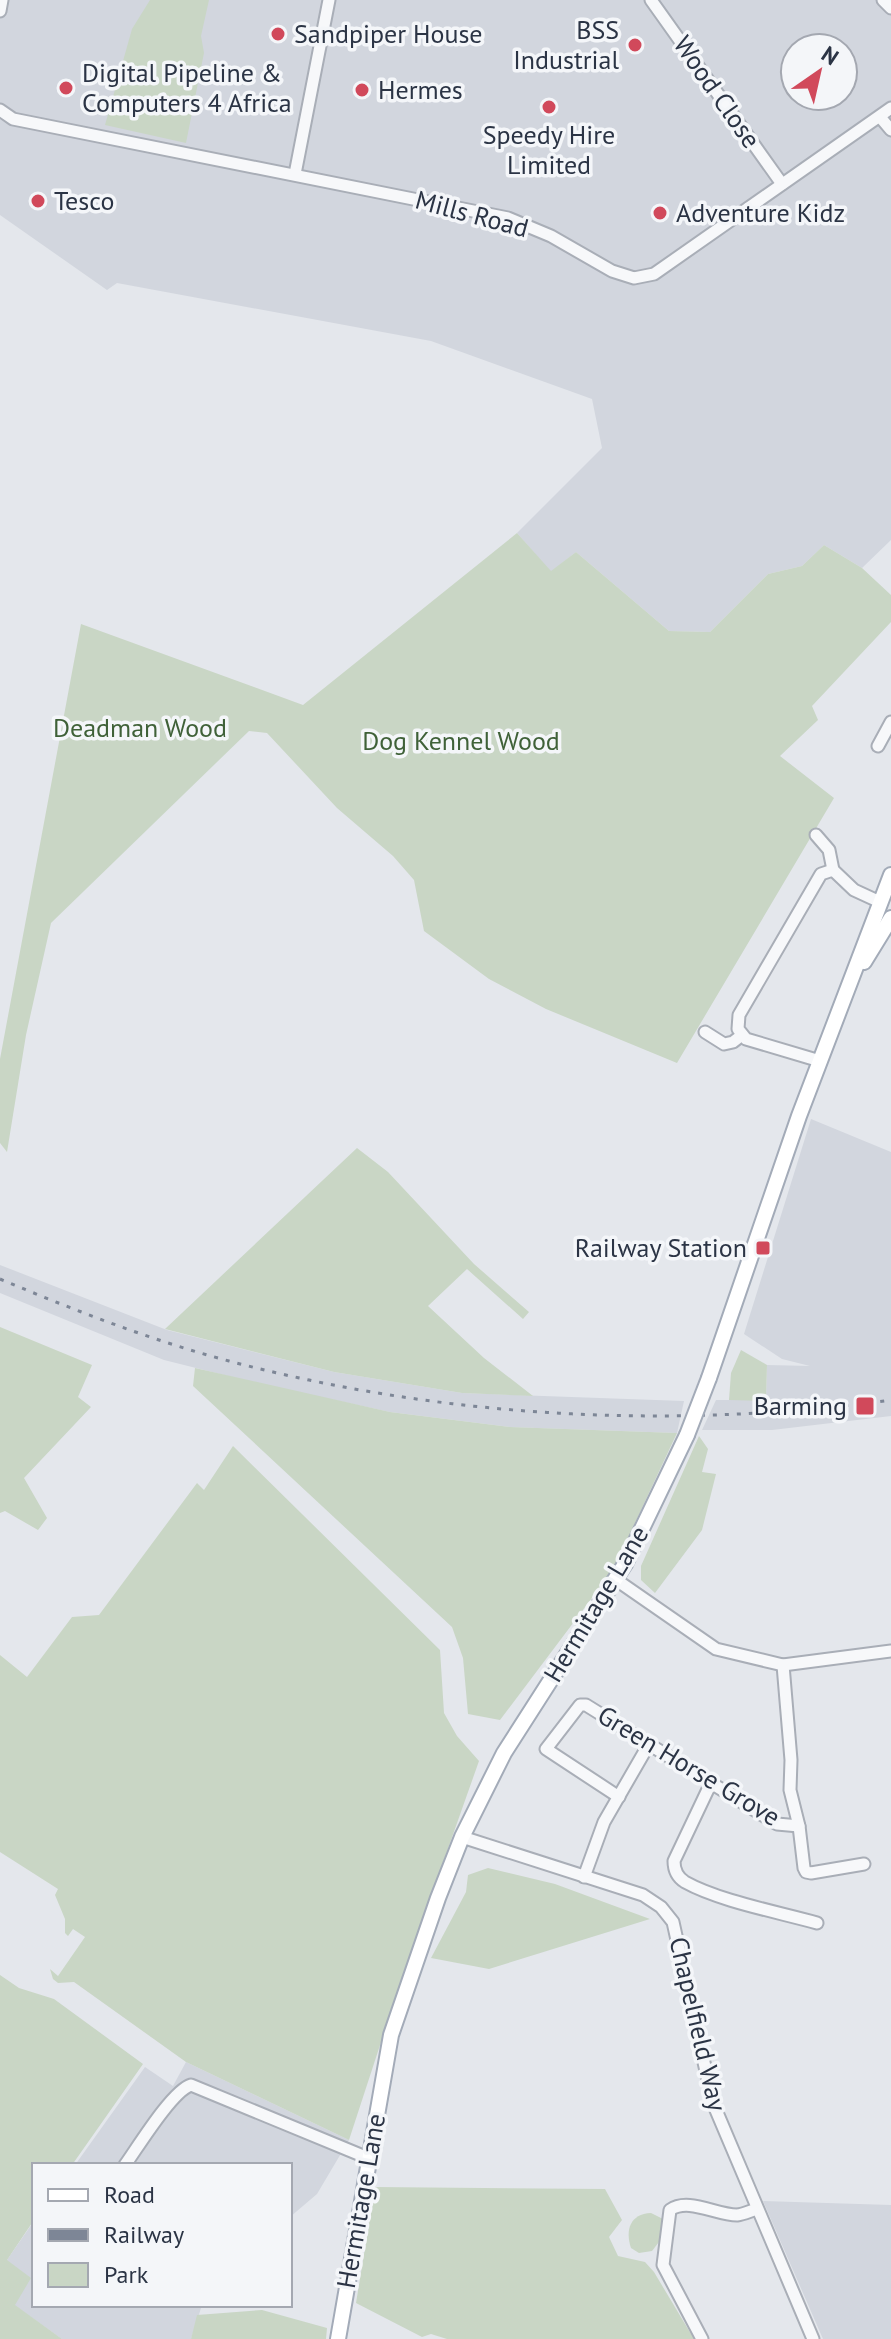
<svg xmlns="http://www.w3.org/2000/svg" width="891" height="2339" font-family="'PT Sans',sans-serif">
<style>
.built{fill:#d2d6de;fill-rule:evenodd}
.green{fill:#c9d6c5}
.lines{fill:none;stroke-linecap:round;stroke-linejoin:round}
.minor-casing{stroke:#a9aeb7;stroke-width:15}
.major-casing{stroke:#a3abb8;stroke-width:18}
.minor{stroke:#f7f8fa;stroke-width:11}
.major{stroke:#fff;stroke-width:14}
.rail{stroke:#7d8696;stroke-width:3;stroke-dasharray:4 8;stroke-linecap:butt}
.major-bridge-casing{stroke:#a3abb8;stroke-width:18;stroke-linecap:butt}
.major-bridge{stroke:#fff;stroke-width:14}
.poi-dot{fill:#d1495b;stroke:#f4f6f9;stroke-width:3}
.labels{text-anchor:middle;stroke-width:7;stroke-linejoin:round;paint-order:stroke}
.poi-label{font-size:26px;fill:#2b3445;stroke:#f4f6f9;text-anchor:start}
.street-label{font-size:26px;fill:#2b3445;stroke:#f4f6f9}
.park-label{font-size:26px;fill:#3f6138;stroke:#f4f6f9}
</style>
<rect width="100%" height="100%" fill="#e4e7ec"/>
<g class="built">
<path d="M0 0H891V540L862 568 824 545 802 566 768 574 710 632 669 631 576 552 551 572 517 533 602 448 592 399 431 341 117 283 107 290 0 215ZM795 48H843V96H795Z"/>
<path d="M811 1119 891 1152V1416L772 1430H702L716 1400H766L767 1365 810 1366 782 1359 744 1334Z"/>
<path d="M0 1265 167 1330 334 1372 462 1393 684 1401 677 1433 510 1427 390 1412 260 1384 164 1360 0 1293Z"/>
<path d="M186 2062 349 2140 317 2194 290 2217V2165H75L145 2067 173 2086Z"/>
<path d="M763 2201 891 2205V2339H823Z"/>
<path d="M34 2221V2305H202L191 2339H62L14 2305 7 2260Z"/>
</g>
<g class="green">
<path d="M150 0H209L201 36 204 53 186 143 105 125 132 29Z"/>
<path d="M517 533 551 571 576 552 669 631 710 632 768 574 802 566 824 545 862 568 891 595V622L812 706 818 720 780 756 834 798 677 1063 546 1009 489 979 424 931 414 880 393 856 337 808 267 733 249 731 51 923 26 1035 7 1152 0 1143V1059L81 624 303 705Z"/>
<path d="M357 1148 388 1172 474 1264 529 1312 523 1319 467 1269 428 1306 484 1358 533 1396 462 1393 334 1372 165 1329Z"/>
<path d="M0 1327 92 1365 78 1397 91 1407 24 1478 47 1518 38 1530 5 1511 0 1513Z"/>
<path d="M741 1350 767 1365 766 1401 729 1400 731 1373Z"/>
<path d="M195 1368 390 1412 510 1427 677 1433 613 1570 500 1720 468 1714 463 1658 452 1627 193 1386Z"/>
<path d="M699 1436 708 1449 702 1472 716 1474 702 1530 655 1593 641 1580V1566Z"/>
<path d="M233 1446 440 1650 444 1713 457 1736 479 1761 400 1984 349 2140 186 2062 74 1982 58 1983 53 1979 50 1969 58 1976 85 1937 73 1929 68 1936 65 1933V1919L55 1895 58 1889 0 1852V1655L27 1677 72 1617 99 1615 197 1483 204 1490Z"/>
<path d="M488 1868 555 1884 650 1919 489 1969 431 1958 466 1892 468 1875Z"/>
<path d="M0 1975 19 1988 54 1999 143 2064 72 2165H34V2220L7 2260 31 2278 15 2305 62 2339H0Z"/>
<path d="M375 2187 605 2189 622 2220 609 2237 618 2256 645 2262 654 2272 694 2339H447L431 2334 422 2337 356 2303Z"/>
<path d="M651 2213 663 2219 662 2238 652 2251 639 2253 631 2248C625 2230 630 2214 651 2213Z"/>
<path d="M262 2310 327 2328 326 2339H191L197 2315Z"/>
</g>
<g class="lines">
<g class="minor-casing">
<g id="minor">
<path d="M651 0 782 184"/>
<path d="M883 0 891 8"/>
<path d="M0 11 2 0"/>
<path d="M0 110 13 119 508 218 551 236 612 271 634 278 654 274 891 108"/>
<path d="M880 117 891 130"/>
<path d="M295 174 329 0"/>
<path d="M878 746 891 722"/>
<path d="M816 835 829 850 833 870"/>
<path d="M705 1032 724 1044 733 1042 742 1035"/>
<path d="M820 1061 746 1039 738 1029 739 1015 821 874 833 870 854 890 880 902"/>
<path d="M615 1579 716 1649 783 1665 891 1651"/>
<path d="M783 1665 791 1760 790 1790 799 1826 804 1868 806 1872 811 1873 864 1864"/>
<path d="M711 1783 674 1861C674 1870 677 1877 685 1882 719 1901 778 1912 817 1923"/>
<path d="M619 1797 546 1749 580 1705H586L777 1824 799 1826"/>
<path d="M462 1837 643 1895 661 1907 673 1922 713 2103 813 2339"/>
<path d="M584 1877 604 1822 649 1744"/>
<path d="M125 2165C138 2147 172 2091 191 2085L368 2158"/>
<path d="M702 2339 663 2265 670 2210C688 2197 716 2215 737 2215 744 2214 750 2211 757 2209"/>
</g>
</g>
<g class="major-casing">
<g id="major">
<path d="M864 962 891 918"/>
<path d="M709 1378 799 1116 891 875"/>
<path d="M338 2339 391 2035 438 1898 462 1837 504 1753 625 1564 687 1435"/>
</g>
</g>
<use href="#minor" class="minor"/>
<use href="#major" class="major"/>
<path class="rail" d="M0 1279C74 1310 150 1340 229 1361 444 1418 671 1430 891 1400"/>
<g class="major-bridge-casing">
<path id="major-bridge" d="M687 1435 709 1378"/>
</g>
<use href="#major-bridge" class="major-bridge"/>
</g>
<g class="poi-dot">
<circle cx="278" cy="34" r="8"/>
<circle cx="635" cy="45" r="8"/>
<circle cx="66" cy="88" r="8"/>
<circle cx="362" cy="90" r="8"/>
<circle cx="549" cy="107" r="8"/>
<circle cx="38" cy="201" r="8"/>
<circle cx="660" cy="213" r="8"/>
<rect x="755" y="1240" width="16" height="16" rx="4"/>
<rect x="855" y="1396" width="20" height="20" rx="4"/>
</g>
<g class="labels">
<g class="poi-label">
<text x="619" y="39" text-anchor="end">BSS<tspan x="619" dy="30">Industrial</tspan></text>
<text x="294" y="43">Sandpiper House</text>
<text x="82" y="82">Digital Pipeline &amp;<tspan x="82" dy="30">Computers 4 Africa</tspan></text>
<text x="378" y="99">Hermes</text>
<text x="549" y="144" text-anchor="middle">Speedy Hire<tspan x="549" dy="30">Limited</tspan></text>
<text x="54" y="210">Tesco</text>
<text x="676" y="222">Adventure Kidz</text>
<text x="747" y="1257" text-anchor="end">Railway Station</text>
<text x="847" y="1415" text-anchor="end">Barming</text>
</g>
<g class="street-label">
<text transform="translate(717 92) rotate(55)" y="9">Wood Close</text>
<text transform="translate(472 214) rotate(15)" y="9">Mills Road</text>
<text transform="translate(596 1604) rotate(-59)" y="9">Hermitage Lane</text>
<text transform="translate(689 1766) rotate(31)" y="9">Green Horse Grove</text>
<text transform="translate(698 2024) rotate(77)" y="9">Chapelfield Way</text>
<text transform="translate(361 2201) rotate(-80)" y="9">Hermitage Lane</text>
</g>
<g class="park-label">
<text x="140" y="737">Deadman Wood</text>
<text x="461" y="750">Dog Kennel Wood</text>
</g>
</g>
<rect x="32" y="2163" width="260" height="144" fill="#f4f6f9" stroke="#a4a8b1" stroke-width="2"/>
<rect x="48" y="2189" width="40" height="12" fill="#ffffff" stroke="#a4a8b1" stroke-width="2"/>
<text x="104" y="2203" font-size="24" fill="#2b3445">Road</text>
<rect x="48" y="2229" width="40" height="12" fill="#7d8696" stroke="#a4a8b1" stroke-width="2"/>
<text x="104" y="2243" font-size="24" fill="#2b3445">Railway</text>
<rect x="48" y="2263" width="40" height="24" fill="#c9d6c5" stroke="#a4a8b1" stroke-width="2"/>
<text x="104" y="2283" font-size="24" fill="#2b3445">Park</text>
<g transform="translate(819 72) rotate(34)"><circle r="38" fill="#f4f6f9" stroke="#a4a8b1" stroke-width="2"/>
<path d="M0-6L14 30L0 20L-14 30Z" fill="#d1495b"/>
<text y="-12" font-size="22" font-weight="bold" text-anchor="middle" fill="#2b3445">N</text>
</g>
</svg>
